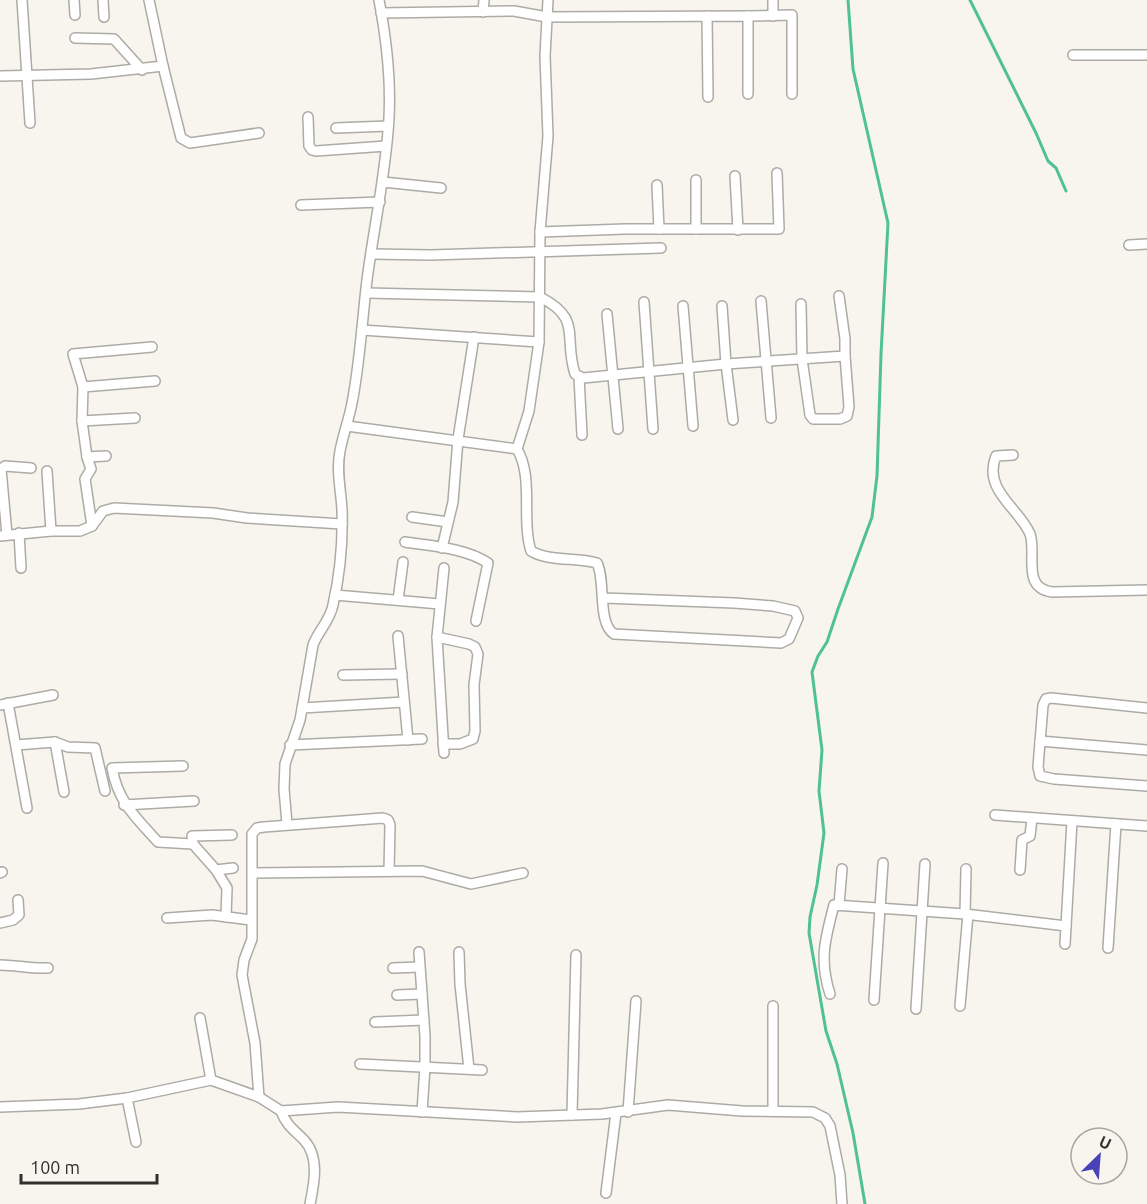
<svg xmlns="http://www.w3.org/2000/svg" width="1147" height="1204" font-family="Ubuntu,sans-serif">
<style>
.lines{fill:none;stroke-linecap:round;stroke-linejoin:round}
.stream{stroke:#50c194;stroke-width:3}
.minor-casing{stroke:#adaba5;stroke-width:12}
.minor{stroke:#fff;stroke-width:9}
</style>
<rect width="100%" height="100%" fill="#f7f5ee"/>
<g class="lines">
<g class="stream">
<path d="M848 0 853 69 888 223 881 354 877 476 872 517 838 609 827 642 818 656 812 672 822 750 819 791 824 833 817 885 810 917 809 933 826 1031 837 1064 853 1133 865 1204"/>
<path d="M970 0 1036 133 1048 161 1056 168 1066 191"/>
</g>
<g class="minor-casing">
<g id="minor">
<path d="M22 0 30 123"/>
<path d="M74 0 75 15"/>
<path d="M103 0 104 17"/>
<path d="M483 12 484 0"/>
<path d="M381 13 514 11 547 17 748 16V94"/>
<path d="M707 16 708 97"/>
<path d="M748 16 792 15V94"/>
<path d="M773 16V0"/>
<path d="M75 38 114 39 142 70"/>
<path d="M1073 55H1147"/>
<path d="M163 66 181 138 190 143 259 133"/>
<path d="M1 76 91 74 163 66 149 0"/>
<path d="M308 117 309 146 312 150 316 151 386 146"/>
<path d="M336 128 388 126"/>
<path d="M735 176 738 230"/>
<path d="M696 180V229"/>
<path d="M383 182 441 188"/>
<path d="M657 185 659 229"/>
<path d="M301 205 380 202"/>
<path d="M540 232 625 229H779L777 173"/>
<path d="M1129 245 1147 244"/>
<path d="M372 254 431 255 661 248"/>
<path d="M366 293 540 297C583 319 563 336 575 374L583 378 726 364 845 356V339L839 296"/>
<path d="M761 301 771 418"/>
<path d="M644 302 653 429"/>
<path d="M801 304 802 359 810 415 813 419H840L847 416 849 407 845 356"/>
<path d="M683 306 693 426"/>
<path d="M722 306 726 364 733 420"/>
<path d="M607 314 618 429"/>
<path d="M362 330 539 342"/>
<path d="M579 377 582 435"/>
<path d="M83 387 155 381"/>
<path d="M82 421 135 418"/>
<path d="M347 426 517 449C534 477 521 520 531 551 550 562 575 557 597 563 606 581 597 623 614 634L781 643 789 639 798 618 795 611 773 606 734 603 604 598"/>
<path d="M517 449 529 411 539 342 540 232 548 136 545 56 548 0"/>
<path d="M1013 455 996 456C982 490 1020 509 1030 534 1037 553 1021 588 1052 592L1147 590"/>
<path d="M87 457 106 456"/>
<path d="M47 471 51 531"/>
<path d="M412 517 448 522"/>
<path d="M92 526 85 479 91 469 87 457 82 421 83 387 73 354 152 347"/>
<path d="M19 533 21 568"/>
<path d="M7 535 1 469 5 466 31 468"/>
<path d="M0 536 51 531H80L92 526 103 511 114 508 213 513 247 518 342 524"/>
<path d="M405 542C431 546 466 548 488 563L476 621"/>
<path d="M442 548 453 502 458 439 474 337"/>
<path d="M335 595 440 604"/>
<path d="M398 600 403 562"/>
<path d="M398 636 408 740"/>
<path d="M437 637 469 644 475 647 478 654 474 685 475 731 473 739 460 744H443"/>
<path d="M343 675 402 674"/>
<path d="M8 703 27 808"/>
<path d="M0 705 53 695"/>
<path d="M302 708 404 702"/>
<path d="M1147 708 1051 698 1046 699 1043 705 1038 767 1040 776 1054 779 1147 786"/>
<path d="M1040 741 1147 750"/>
<path d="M55 742 64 792"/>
<path d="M16 745 55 742 68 747 95 748 105 791"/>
<path d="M290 745 422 739"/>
<path d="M444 753 437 637 444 568"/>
<path d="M183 766 112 768C118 802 136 818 158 842L193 844 216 870 227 888 226 917"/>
<path d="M124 805 194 801"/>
<path d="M995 815 1147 826"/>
<path d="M287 824 284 789 285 764 300 720 313 645C318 631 330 621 333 605 340 574 343 542 342 510 341 490 336 471 340 451 343 435 349 419 352 403 360 362 362 321 367 280 374 226 386 173 389 118 391 80 386 37 379 0"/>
<path d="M193 844 192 836 232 835"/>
<path d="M216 870 233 868"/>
<path d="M1020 870 1022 840 1030 836 1032 818"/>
<path d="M0 873 2 872"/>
<path d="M253 873 422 871 471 884 523 873"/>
<path d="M839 905 842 869"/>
<path d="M965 914 966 869"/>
<path d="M167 918 212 915 251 920"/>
<path d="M0 923 13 920 19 915 18 900"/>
<path d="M1065 944 1072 821"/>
<path d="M1108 948 1116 824"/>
<path d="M419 952 425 1036V1067L422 1112"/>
<path d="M459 952 460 984 469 1069"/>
<path d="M0 965C16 965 31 969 48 968"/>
<path d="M393 968 419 967"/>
<path d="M830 994C819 960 825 939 834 905L965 914 1066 926"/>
<path d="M397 995 422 994"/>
<path d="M874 1000 883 863"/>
<path d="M773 1006V1111"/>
<path d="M960 1006 968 914"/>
<path d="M916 1009 925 864"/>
<path d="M200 1018 211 1080"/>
<path d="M375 1022 424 1020"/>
<path d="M360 1064 482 1070"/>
<path d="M259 1097 255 1043 242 975 244 960 252 939V834L257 828 264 827 383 818 388 820 390 825 389 871"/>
<path d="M127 1098 136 1142"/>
<path d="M0 1107 79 1104 127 1098 211 1080 259 1097 281 1111 338 1107 517 1117 602 1114 668 1105 742 1111 813 1112 825 1118 830 1126 840 1175 842 1204"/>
<path d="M281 1111C286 1125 294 1130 304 1140 320 1157 314 1184 310 1204"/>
<path d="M628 1112 636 1001"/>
<path d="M572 1115 576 955"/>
<path d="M606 1193 616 1113"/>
</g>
</g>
<use href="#minor" class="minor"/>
</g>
<g transform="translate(1099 1156) rotate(25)"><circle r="28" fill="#f7f5ee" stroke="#a7a6a1" stroke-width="1.5"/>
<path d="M0-4.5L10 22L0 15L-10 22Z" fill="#4941b7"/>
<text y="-9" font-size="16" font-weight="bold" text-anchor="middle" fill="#30302d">U</text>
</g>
<path d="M21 1174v9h136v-9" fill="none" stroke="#30302d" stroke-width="3"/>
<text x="30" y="1174" font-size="18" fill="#30302d" stroke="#f7f5ee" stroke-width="4.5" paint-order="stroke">100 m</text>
</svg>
